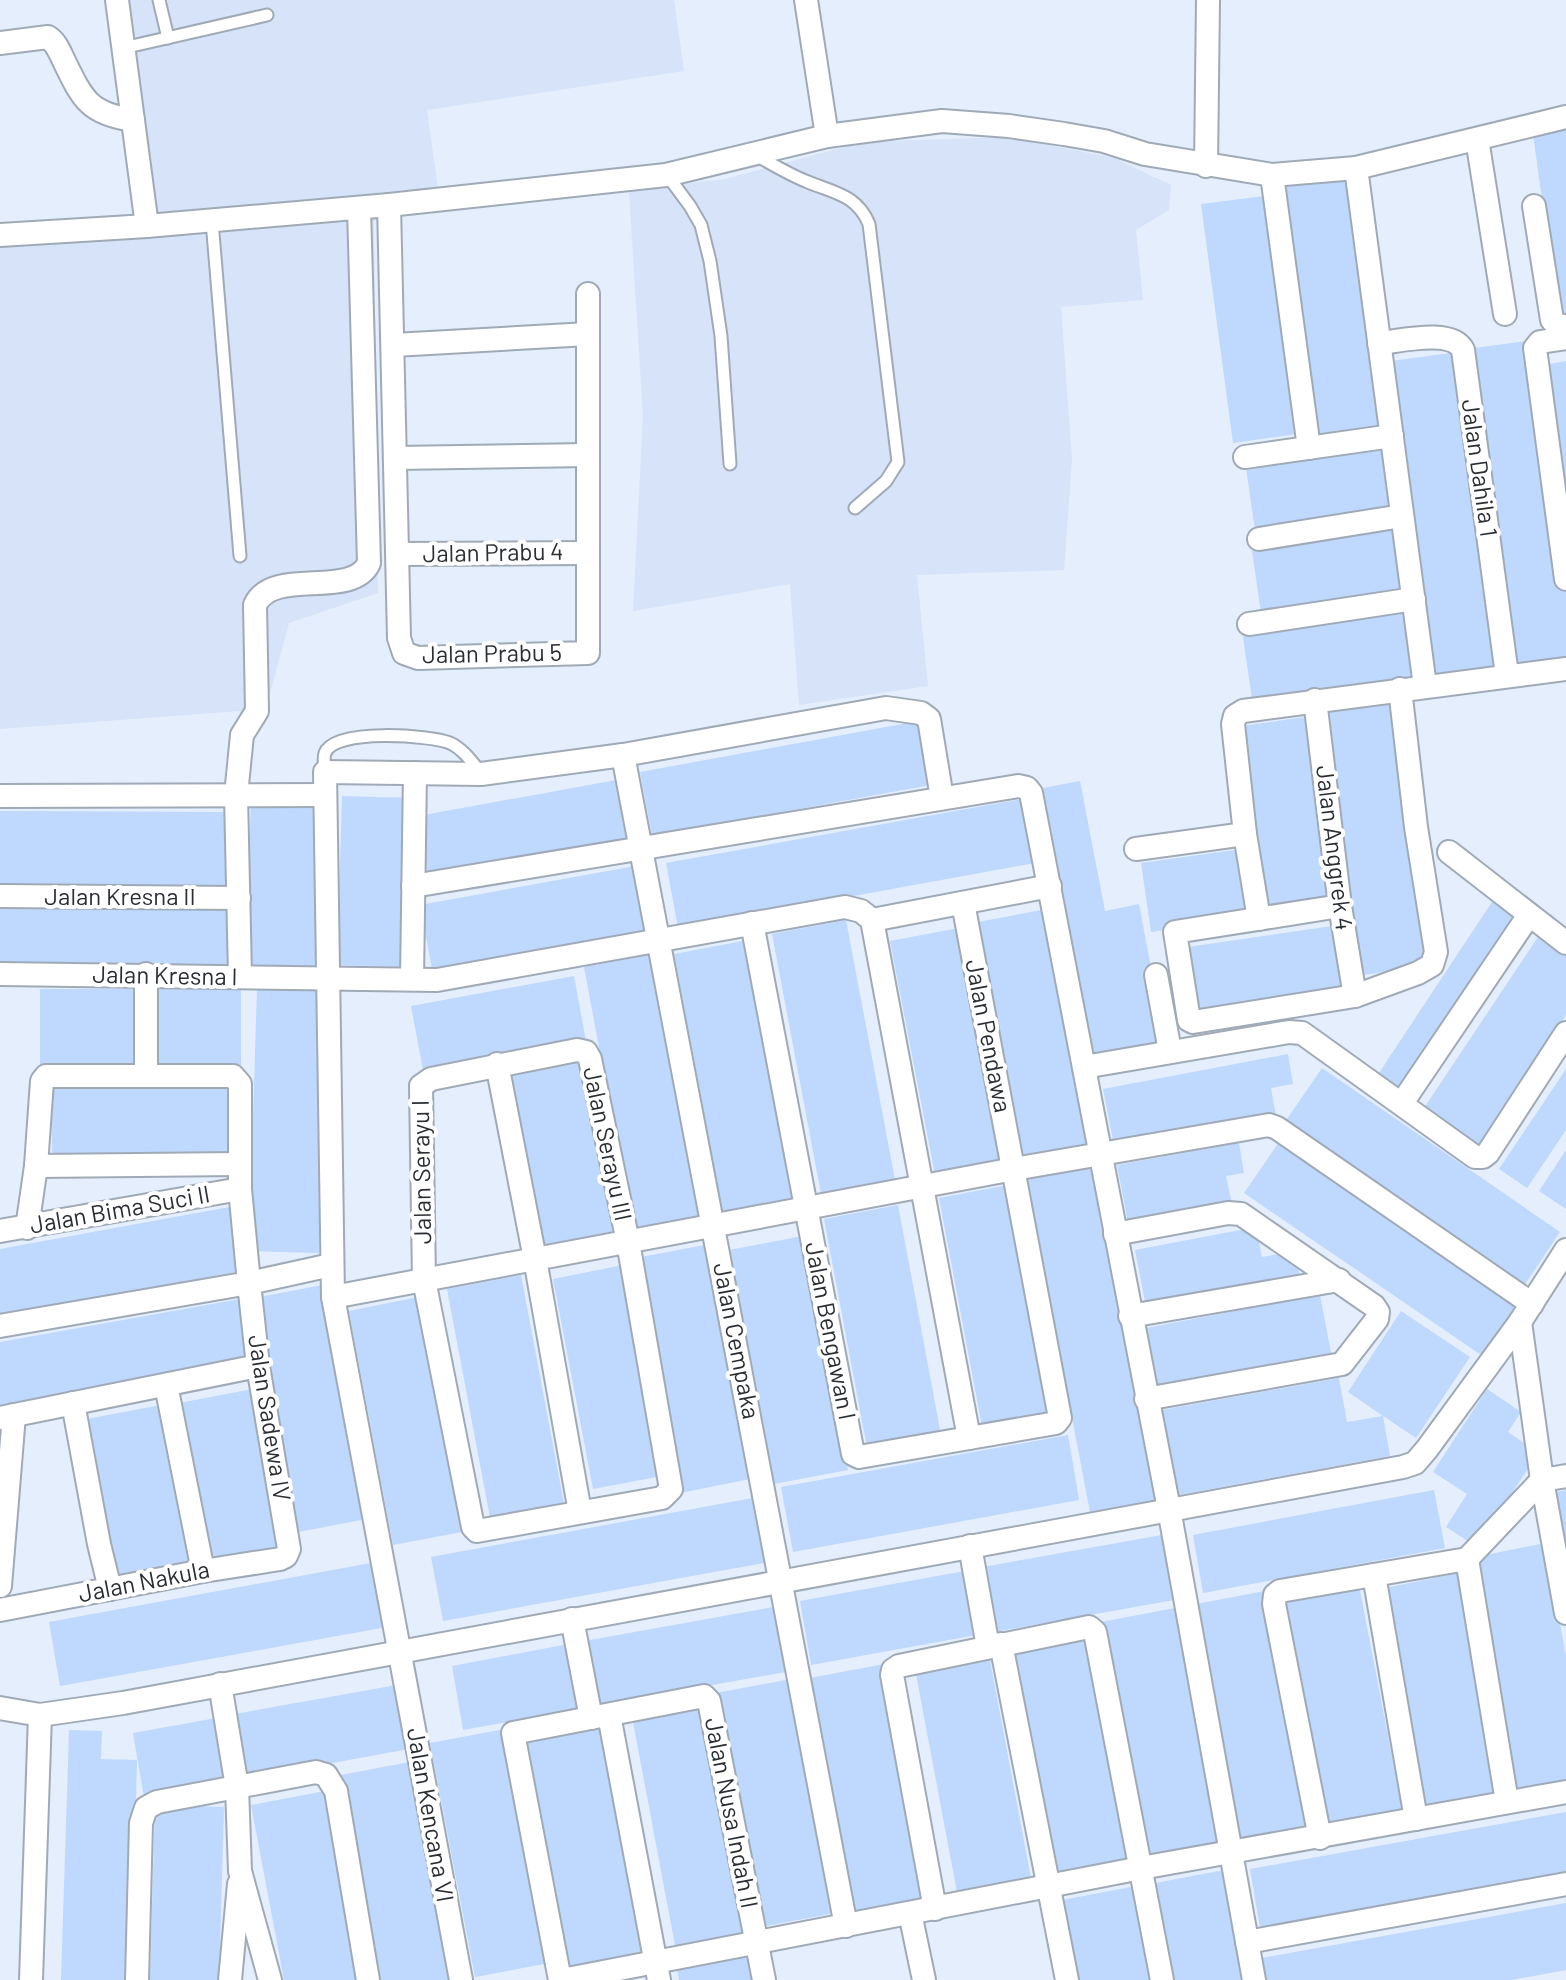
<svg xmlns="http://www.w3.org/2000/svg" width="1566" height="1980" font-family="Barlow,sans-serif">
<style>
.built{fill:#d6e3f8}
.building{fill:#bfd8fd}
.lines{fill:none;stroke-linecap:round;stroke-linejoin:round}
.lane-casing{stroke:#a0aab7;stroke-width:15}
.street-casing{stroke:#a0aab7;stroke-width:26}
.lane{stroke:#fff;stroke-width:11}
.street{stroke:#fff;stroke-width:22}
.labels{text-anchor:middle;stroke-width:8;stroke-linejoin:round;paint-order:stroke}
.street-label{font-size:24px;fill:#2a2e33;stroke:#fff}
</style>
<rect width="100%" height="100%" fill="#e4eefc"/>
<g class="built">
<path d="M125 0H674L684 71 427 110 440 203 374 221 378 593 289 623 266 709 0 729V243L156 234Z"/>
<path d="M1008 137 1114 158 1171 185 1169 210 1136 230 1143 300 1061 307 1072 459 1064 570 917 575 928 686 799 705 790 584 633 611 643 416 629 190 725 179 863 142Z"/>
</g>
<g class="building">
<path d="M1566 122V321L1559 322 1532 127Z"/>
<path d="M1351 175 1385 431 1314 441 1280 185Z"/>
<path d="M1272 195 1304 433 1233 443 1201 204Z"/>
<path d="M1533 340 1566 590V663L1509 671 1467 349Z"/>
<path d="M1458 352 1500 673 1433 682 1391 361Z"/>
<path d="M1566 361V505L1538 366Z"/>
<path d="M1389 446 1399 516 1256 537 1246 468Z"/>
<path d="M1395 530 1405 599 1262 620 1252 551Z"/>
<path d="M1407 612 1417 681 1253 706 1243 637Z"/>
<path d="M1391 701 1422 934 1426 933 1430 966 1355 976 1320 711Z"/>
<path d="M1313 716 1337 899 1266 908 1242 726Z"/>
<path d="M924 720 936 784 652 836 640 772Z"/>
<path d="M622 779 634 844 429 881 418 816Z"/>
<path d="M1080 781 1105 911 1139 904 1166 1048 1095 1061 1043 788Z"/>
<path d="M342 796 411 798 406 967 337 965Z"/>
<path d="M251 797 320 799 316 971 246 969Z"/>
<path d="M1028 798 1040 862 678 928 666 863Z"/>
<path d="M0 811 235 812V896L0 895Z"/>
<path d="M1242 849 1252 918 1151 932 1141 863Z"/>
<path d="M641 865 652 929 432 969 420 905Z"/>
<path d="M1494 899 1522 918 1403 1097 1375 1079Z"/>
<path d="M0 901 236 902V970L0 969Z"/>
<path d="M1052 908 1097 1142 1022 1156 978 922Z"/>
<path d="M846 920 896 1185 822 1199 772 934Z"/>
<path d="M1339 925 1349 995 1198 1016 1188 947Z"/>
<path d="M964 927 1009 1161 935 1175 890 941Z"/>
<path d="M1540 934 1566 952V1015L1476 1151 1420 1114Z"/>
<path d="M748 940 797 1200 723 1214 674 954Z"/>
<path d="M658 953 708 1222 634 1235 584 967Z"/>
<path d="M574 976 586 1041 423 1070 411 1006Z"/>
<path d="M257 987 327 989 319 1253 249 1251Z"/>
<path d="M40 989H241V1073L40 1072Z"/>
<path d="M1288 1054 1293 1084 1271 1088 1276 1116 1114 1146 1103 1089Z"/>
<path d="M584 1055 618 1238 544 1252 510 1069Z"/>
<path d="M1322 1068 1560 1232 1524 1286 1285 1122Z"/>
<path d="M1566 1069V1130L1527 1188 1499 1169Z"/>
<path d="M52 1079 235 1080 234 1163 52 1162Z"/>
<path d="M1281 1139 1520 1303 1484 1357 1244 1193Z"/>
<path d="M1239 1143 1244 1173 1226 1176 1232 1204 1128 1223 1117 1165Z"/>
<path d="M1566 1150V1209L1539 1191Z"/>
<path d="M1100 1162 1164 1499 1090 1512 1026 1177Z"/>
<path d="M1013 1184 1057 1418 983 1432 939 1198Z"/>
<path d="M898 1205 942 1440 868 1453 824 1219Z"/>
<path d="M235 1206 247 1270 0 1315V1249Z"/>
<path d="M1256 1227 1262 1257 1295 1251 1300 1279 1146 1307 1135 1250Z"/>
<path d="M803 1236 848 1470 774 1484 729 1250Z"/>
<path d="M710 1244 755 1478 680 1493 636 1258Z"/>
<path d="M628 1264 667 1475 593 1489 553 1279Z"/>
<path d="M521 1275 565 1509 491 1523 447 1289Z"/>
<path d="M328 1284 372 1518 298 1532 254 1298Z"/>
<path d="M1320 1295 1331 1353 1157 1385 1146 1328Z"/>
<path d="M423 1296 467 1531 393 1545 349 1311Z"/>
<path d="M240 1299 251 1363 0 1409V1342Z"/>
<path d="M1401 1311 1470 1357 1416 1438 1383 1416 1390 1456 1178 1495 1162 1410 1339 1378 1347 1422 1383 1416 1348 1392Z"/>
<path d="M253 1389 285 1554 210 1568 179 1403Z"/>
<path d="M1487 1389 1521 1412 1508 1432 1538 1453 1477 1547 1446 1527 1467 1494 1433 1472Z"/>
<path d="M161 1405 192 1570 118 1583 87 1419Z"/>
<path d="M1068 1435 1079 1500 793 1552 781 1487Z"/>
<path d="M1434 1490 1445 1548 1203 1593 1193 1535Z"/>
<path d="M1566 1490V1559L1552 1493Z"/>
<path d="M758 1497 770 1562 443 1621 431 1557Z"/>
<path d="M1162 1535 1174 1600 989 1633 977 1568Z"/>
<path d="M1545 1543 1566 1656V1782L1515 1792 1471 1558Z"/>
<path d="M376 1562 387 1627 60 1686 49 1622Z"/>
<path d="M970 1570 982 1634 811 1665 800 1601Z"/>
<path d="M1460 1573 1502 1801 1428 1815 1385 1588Z"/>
<path d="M1358 1580 1403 1814 1329 1828 1284 1594Z"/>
<path d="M1265 1591 1309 1826 1235 1839 1191 1605Z"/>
<path d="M779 1606 791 1671 590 1707 579 1642Z"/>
<path d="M1175 1608 1219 1842 1145 1856 1101 1622Z"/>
<path d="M1087 1631 1132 1865 1058 1879 1013 1645Z"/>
<path d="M574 1643 586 1708 463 1730 452 1666Z"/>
<path d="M989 1655 1033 1889 959 1903 915 1669Z"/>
<path d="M884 1664 928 1899 854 1912 810 1678Z"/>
<path d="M791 1679 835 1913 761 1927 716 1693Z"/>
<path d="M402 1684 414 1748 240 1780 229 1715Z"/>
<path d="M707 1708 751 1943 677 1956 633 1722Z"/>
<path d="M222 1717 233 1781 144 1797 133 1733Z"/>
<path d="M505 1729 549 1963 475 1977 430 1743Z"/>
<path d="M600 1729 645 1963 570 1977 526 1743Z"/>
<path d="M69 1730 102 1731 101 1759 137 1760 131 1980H61Z"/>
<path d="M415 1761 457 1980H380L341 1775Z"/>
<path d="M325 1791 360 1980H284L251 1805Z"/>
<path d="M155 1805 224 1807 219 1980H150Z"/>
<path d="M1566 1812V1879L1261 1934 1250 1869Z"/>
<path d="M1224 1870 1245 1980H1169L1150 1884Z"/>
<path d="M1136 1886 1154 1980H1077L1062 1900Z"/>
<path d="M1566 1903V1970L1511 1980H1265L1261 1958Z"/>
<path d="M751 1955 756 1980H679L677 1969Z"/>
</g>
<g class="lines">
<g class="lane-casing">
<g id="lane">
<path d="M159 0 168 38"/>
<path d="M123 48 267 15"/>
<path d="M756 155C773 165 790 175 808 182 835 193 857 195 869 224L898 462 886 481 855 508"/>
<path d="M667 175 690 206 701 225 710 261 721 336 730 464"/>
<path d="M212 221 240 556"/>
<path d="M325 772C325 767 323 758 325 753 334 728 430 735 450 743 463 749 472 762 481 773"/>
</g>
</g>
<g class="street-casing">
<g id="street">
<path d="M117 0 147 226"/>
<path d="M806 0 827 136"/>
<path d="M0 43 48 37C57 43 60 53 65 63 83 100 90 114 133 120"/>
<path d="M1477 139 1505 314"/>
<path d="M1206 166 1208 0"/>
<path d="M1356 168 1425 686"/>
<path d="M1272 175 1309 448"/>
<path d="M389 205 399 638 404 653 418 658 588 653V294"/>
<path d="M1534 206 1552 320 1557 325 1566 326"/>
<path d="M0 235 147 226 389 205 666 175 827 136 942 121 1009 126 1064 134 1104 141 1145 154 1272 175 1356 168 1566 117"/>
<path d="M1566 338 1540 342 1535 348 1566 579"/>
<path d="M1379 343C1401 341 1452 328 1463 350L1507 675"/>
<path d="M394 345 588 334"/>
<path d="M1245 457 1392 436"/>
<path d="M396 458 588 455"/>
<path d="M1259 539 1402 516"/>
<path d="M399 554 588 553"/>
<path d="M1249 624 1414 599"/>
<path d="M1315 700 1340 906 1355 996"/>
<path d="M623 755 846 1926"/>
<path d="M0 796 325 795"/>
<path d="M1136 849 1245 834"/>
<path d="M1449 852 1566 943"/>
<path d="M413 886 1018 786 1027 788 1031 793 1169 1509 1254 1980"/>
<path d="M0 896 239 898"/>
<path d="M1340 906 1175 932 1189 1020 1193 1022 1355 996 1418 973 1432 965 1436 952 1416 827 1400 689"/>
<path d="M1259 919 1245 834 1233 724 1235 716 1243 711 1566 669"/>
<path d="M872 920 1050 886"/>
<path d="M752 923 853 1454 859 1457 1056 1423 1060 1418 963 903"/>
<path d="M0 974 437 980 845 907 861 911 872 920 969 1438"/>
<path d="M1156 975 1170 1051"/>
<path d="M240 976 236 795 242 735 257 711 255 605C273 566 352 600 369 563L359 208"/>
<path d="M412 979 415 773"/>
<path d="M577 1050 586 1052 590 1059 628 1242 671 1489 662 1498 477 1531 473 1527 424 1280 421 1086 431 1079Z"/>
<path d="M497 1064 535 1259 580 1512"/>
<path d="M1084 1067 1289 1032 1302 1033 1475 1157H1483L1488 1153 1566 1033"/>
<path d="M146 1076V974"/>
<path d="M1402 1103 1529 915"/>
<path d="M36 1166 239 1164"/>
<path d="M0 1231 240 1189"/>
<path d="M1115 1234 1228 1213 1241 1214 1374 1306 1378 1312 1377 1319 1342 1364 1146 1399"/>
<path d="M333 1297 1014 1169 1269 1125 1277 1128 1532 1304"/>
<path d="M1130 1316 1339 1280"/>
<path d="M1520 1322 1542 1480 1566 1613"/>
<path d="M0 1326 249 1283 331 1265"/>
<path d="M166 1385 203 1571"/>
<path d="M73 1403 99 1544 110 1589"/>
<path d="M0 1418 258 1366"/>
<path d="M970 1546 988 1647"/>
<path d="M1467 1559 1507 1802"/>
<path d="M1374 1575 1416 1819"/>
<path d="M0 1586 14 1415"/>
<path d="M0 1610 203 1571 280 1559 286 1556 289 1549 258 1366 249 1283 240 1189V1084L233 1076H46L42 1081 36 1166 27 1228"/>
<path d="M572 1619 591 1718"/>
<path d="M1001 1644 1067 1980"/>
<path d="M220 1684 237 1787 240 1871 270 1980"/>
<path d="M0 1708 40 1715 123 1703 1403 1467 1415 1463 1427 1449 1520 1322 1566 1250"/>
<path d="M609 1715 659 1980"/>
<path d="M1320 1838 1274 1604 1275 1595 1280 1591 1467 1559 1542 1480 1566 1476"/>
<path d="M935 1909 892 1675 893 1670 899 1666 1089 1627 1095 1632 1162 1980"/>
<path d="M910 1913 924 1980"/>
<path d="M1247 1942 1566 1884"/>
<path d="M31 1980 40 1715"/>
<path d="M137 1980 141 1823 146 1808 157 1802 316 1772 326 1775 336 1791 368 1980"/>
<path d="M230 1980 239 1884"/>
<path d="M461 1980 333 1297 325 772 481 774 623 755 886 708 921 713 929 719 942 798"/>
<path d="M560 1980 513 1733 704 1696 709 1701 764 1980"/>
<path d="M562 1980 1141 1868 1566 1792"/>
</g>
</g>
<use href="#lane" class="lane"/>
<use href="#street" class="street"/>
</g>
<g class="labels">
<g class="street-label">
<text transform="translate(1479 468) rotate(82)" y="8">Jalan Dahila 1</text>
<text transform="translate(493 553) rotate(-1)" y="8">Jalan Prabu 4</text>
<text transform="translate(492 654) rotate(-1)" y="8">Jalan Prabu 5</text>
<text transform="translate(1334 848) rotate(83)" y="8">Jalan Anggrek 4</text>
<text x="120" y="905">Jalan Kresna II</text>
<text transform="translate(165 976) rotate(1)" y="8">Jalan Kresna I</text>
<text transform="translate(988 1036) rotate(79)" y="8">Jalan Pendawa</text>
<text transform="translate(607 1144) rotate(78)" y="8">Jalan Serayu III</text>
<text transform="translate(422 1172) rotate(-91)" y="8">Jalan Serayu I</text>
<text transform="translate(120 1210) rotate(-10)" y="8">Jalan Bima Suci II</text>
<text transform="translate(830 1331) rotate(79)" y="8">Jalan Bengawan I</text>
<text transform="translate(736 1341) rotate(79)" y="8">Jalan Cempaka</text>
<text transform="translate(269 1418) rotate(81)" y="8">Jalan Sadewa IV</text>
<text transform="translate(144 1582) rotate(-11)" y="8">Jalan Nakula</text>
<text transform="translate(731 1813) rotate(79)" y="8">Jalan Nusa Indah II</text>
<text transform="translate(430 1815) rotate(80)" y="8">Jalan Kencana VI</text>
</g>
</g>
</svg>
